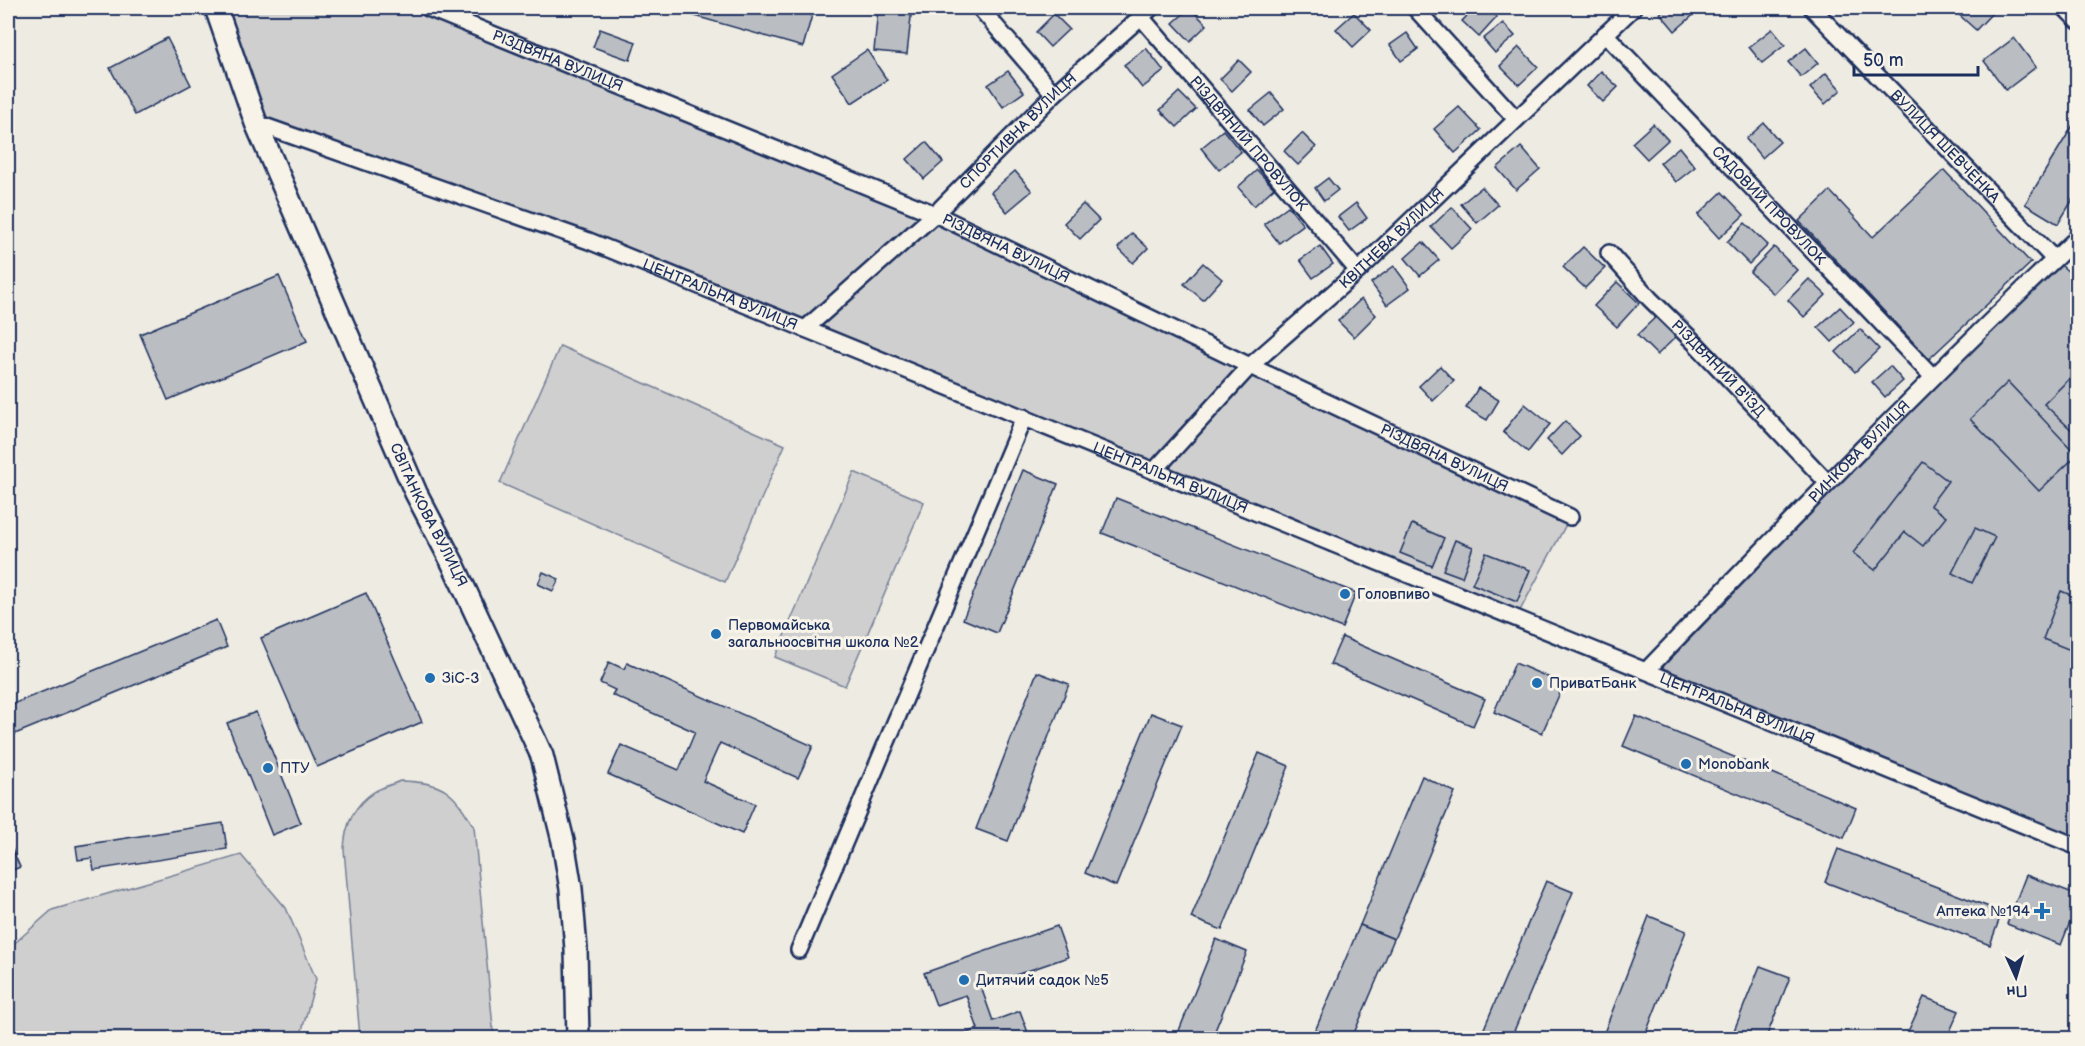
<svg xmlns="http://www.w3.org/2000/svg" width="2085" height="1046" font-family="'Balsamiq Sans',sans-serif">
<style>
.green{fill:#cfcfcf;stroke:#757f96;stroke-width:1.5}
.building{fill:#babdc2;stroke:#1b2f5e;stroke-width:1.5}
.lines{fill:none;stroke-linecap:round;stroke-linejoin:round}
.street-casing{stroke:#1b2f5e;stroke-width:20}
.secondary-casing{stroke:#1b2f5e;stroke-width:26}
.street{stroke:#f7f3e8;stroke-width:15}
.secondary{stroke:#f7f3e8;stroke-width:21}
.poi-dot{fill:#1f6fb2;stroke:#f7f3e8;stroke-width:2}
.labels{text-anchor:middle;stroke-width:6;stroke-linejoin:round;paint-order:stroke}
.street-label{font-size:15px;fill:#1b2f5e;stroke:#f7f3e8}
.poi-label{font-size:15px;fill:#1b2f5e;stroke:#f7f3e8;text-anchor:start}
</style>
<rect width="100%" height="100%" fill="#eeebe2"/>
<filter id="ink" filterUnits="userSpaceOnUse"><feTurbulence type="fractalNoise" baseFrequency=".0167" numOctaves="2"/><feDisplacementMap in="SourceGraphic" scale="12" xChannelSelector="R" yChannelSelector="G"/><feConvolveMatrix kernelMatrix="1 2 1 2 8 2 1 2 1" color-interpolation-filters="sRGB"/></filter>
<g filter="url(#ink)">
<g class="green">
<path d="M221 8H428L935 214 1570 517 1516 618 589 241 259 123Z"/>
<path d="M560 346 785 445 725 582 500 483Z"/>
<path d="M854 472 924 502 845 686 775 657Z"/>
<path d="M400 781C444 782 453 791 474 827L494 1038H360L344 849C345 826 354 805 374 792 381 787 392 785 400 781Z"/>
<path d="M241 855 286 908 316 979 300 1038H8V949L52 910Z"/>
</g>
<g class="building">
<path d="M667 8H814L803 47Z"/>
<path d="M878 8H912L907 54 874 51Z"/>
<path d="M1190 8 1207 25 1190 41 1173 23Z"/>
<path d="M1475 8H1486L1497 17 1479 37 1462 21Z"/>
<path d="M1666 8H1695L1698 11 1675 31 1660 13Z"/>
<path d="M1962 8H1991L1994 11 1976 30 1957 13Z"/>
<path d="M1354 13 1371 30 1353 47 1336 29Z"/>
<path d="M1054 14 1069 29 1050 47 1036 32Z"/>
<path d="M1503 23 1515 36 1495 53 1483 39Z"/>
<path d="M600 29 636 42 630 60 593 47Z"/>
<path d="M1772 29 1785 45 1762 63 1749 47Z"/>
<path d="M1407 33 1418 49 1401 61 1390 45Z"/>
<path d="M167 38 191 85 135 115 110 68Z"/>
<path d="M2014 38 2036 67 2006 90 1984 61Z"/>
<path d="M1519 47 1538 67 1519 85 1500 66Z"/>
<path d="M1146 48 1164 71 1142 88 1124 65Z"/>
<path d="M1806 48 1818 63 1801 77 1788 62Z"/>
<path d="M867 50 887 80 852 103 832 74Z"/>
<path d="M1239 60 1251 72 1232 91 1220 79Z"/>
<path d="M1008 71 1024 92 1003 107 988 85Z"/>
<path d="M1601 71 1618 87 1603 102 1587 86Z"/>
<path d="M1826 73 1841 90 1825 104 1810 88Z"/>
<path d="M1179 92 1196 109 1177 127 1160 110Z"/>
<path d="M1271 93 1284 109 1263 126 1250 110Z"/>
<path d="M1459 107 1481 130 1455 153 1434 129Z"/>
<path d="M2078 117V191L2058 224 2025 204Z"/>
<path d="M1764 123 1780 142 1762 158 1746 139Z"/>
<path d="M1653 124 1668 140 1647 159 1632 143Z"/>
<path d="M1223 130 1241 152 1219 170 1201 148Z"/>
<path d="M1302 133 1316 147 1298 165 1284 151Z"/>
<path d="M926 142 943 162 924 179 907 159Z"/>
<path d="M1521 147 1540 169 1516 190 1497 168Z"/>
<path d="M1679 147 1695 167 1676 182 1660 163Z"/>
<path d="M1257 170 1274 188 1254 206 1238 187Z"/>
<path d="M1944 170 2031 263 1929 359 1799 221 1830 191 1873 237Z"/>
<path d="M1015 171 1032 191 1007 212 991 192Z"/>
<path d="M1328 178 1338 190 1324 201 1315 188Z"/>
<path d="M1482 187 1498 205 1477 223 1461 204Z"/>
<path d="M1722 192 1744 215 1719 238 1698 215Z"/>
<path d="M1356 203 1367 218 1349 231 1338 217Z"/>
<path d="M1083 204 1099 220 1080 239 1064 223Z"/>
<path d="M1288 206 1303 225 1279 243 1264 224Z"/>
<path d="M1452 207 1472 229 1451 248 1431 227Z"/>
<path d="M1745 223 1768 245 1749 264 1727 242Z"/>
<path d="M1132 233 1148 248 1133 263 1118 248Z"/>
<path d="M1423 242 1439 260 1420 276 1405 258Z"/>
<path d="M1320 246 1333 264 1313 278 1300 260Z"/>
<path d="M1583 247 1605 268 1585 288 1563 267Z"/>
<path d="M1774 247 1797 270 1774 294 1750 272Z"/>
<path d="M2054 259 2078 280V845L1648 671Z"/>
<path d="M1203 263 1222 279 1203 300 1184 284Z"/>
<path d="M1394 266 1410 288 1387 305 1371 283Z"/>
<path d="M279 276 307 341 168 400 140 334Z"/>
<path d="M1809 279 1826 295 1804 317 1788 300Z"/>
<path d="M1617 282 1639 303 1617 327 1594 306Z"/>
<path d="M1361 299 1376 315 1354 337 1338 321Z"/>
<path d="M1840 307 1854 322 1832 342 1818 327Z"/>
<path d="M1661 312 1680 333 1657 355 1637 335Z"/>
<path d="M1860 329 1879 349 1855 372 1836 352Z"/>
<path d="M1440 366 1454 381 1433 401 1419 386Z"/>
<path d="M1890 366 1903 381 1885 397 1872 382Z"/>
<path d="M2078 370V436L2044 404Z"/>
<path d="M2008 382 2077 455 2039 491 1970 419Z"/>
<path d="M1478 388 1499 400 1487 420 1466 408Z"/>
<path d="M1525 404 1550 424 1528 452 1503 432Z"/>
<path d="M1565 421 1580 436 1562 455 1547 440Z"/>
<path d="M1923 462 1948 481 1930 505 1946 517 1923 546 1905 532 1875 570 1853 553Z"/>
<path d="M1023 470 1058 484 997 633 963 619Z"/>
<path d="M1116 498 1356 593 1342 628 1102 533Z"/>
<path d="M1412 524 1444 538 1432 566 1400 553Z"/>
<path d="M1975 528 1995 537 1972 583 1952 573Z"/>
<path d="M1455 540 1473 547 1462 577 1443 570Z"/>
<path d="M1486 553 1530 570 1517 602 1472 584Z"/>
<path d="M543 572 559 579 553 591 538 584Z"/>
<path d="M2061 591 2078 598V653L2043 639Z"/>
<path d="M366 593 422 722 317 767 261 638Z"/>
<path d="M216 620 227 647 15 734 8 716V706Z"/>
<path d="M1342 637 1485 699 1473 726 1330 664Z"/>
<path d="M609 662 624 669 627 663 813 746 798 778 720 743 703 781 755 804 742 834 608 774 621 745 679 770 695 732 612 695 615 690 600 683Z"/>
<path d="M1515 663 1564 684 1542 733 1494 712Z"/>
<path d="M1037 672 1069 684 1008 841 976 829Z"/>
<path d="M256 712 301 823 272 835 227 723Z"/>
<path d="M1151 713 1182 725 1116 886 1085 873Z"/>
<path d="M1636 716 1856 808 1844 838 1623 746Z"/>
<path d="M1259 753 1289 766 1222 930 1191 918Z"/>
<path d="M1422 776 1455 792 1394 939 1360 925Z"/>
<path d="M223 823 227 849 94 870 92 858 78 860 76 846Z"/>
<path d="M8 840 20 867 8 872Z"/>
<path d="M1838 849 2002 912 1990 945 1825 882Z"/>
<path d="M2026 875 2078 895V902L2061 945 2007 924Z"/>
<path d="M1546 881 1573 892 1511 1038H1480Z"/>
<path d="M1649 916 1686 931 1644 1038H1602Z"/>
<path d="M1360 925 1394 939 1352 1038H1312Z"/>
<path d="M1057 926 1068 957 981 987 993 1021 1020 1011 1030 1038H961L960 1035 978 1029 966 995 936 1005 924 973Z"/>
<path d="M1216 939 1247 952 1212 1038H1176Z"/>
<path d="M1760 966 1790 977 1766 1038H1731Z"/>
<path d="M1924 997 1959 1011 1947 1038H1905Z"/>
</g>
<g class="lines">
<g class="street-casing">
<g id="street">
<path id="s1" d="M428 8 935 214 1250 366 1570 517"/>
<path d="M980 8 1054 94"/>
<path d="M1415 8 1515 118"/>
<path id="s2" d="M1812 8 2054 259"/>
<path d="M2065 8 2078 21"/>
<path id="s3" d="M1141 17 1358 271"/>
<path id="s4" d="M1605 34 1933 377"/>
<path id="s5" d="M256 123 589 241 2078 847"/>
<path id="s6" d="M1609 253 1650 299 1695 343 1827 482"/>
<path id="s7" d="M805 329 935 214 1054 94 1151 8"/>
<path id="s8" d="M1154 471 1250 366 1358 271 1633 8"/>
<path id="s9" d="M1646 671C1787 524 1929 378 2078 237"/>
<path d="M799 950 1024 417"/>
</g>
</g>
<g class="secondary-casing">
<g id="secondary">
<path id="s10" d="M216 8 256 123 416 493 453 564 542 756 563 841 571 889 576 949 578 1038"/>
</g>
</g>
<use href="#street" class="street"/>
<use href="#secondary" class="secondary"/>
</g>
</g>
<g class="poi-dot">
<circle cx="1345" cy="594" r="6"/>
<circle cx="716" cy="634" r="6"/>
<circle cx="430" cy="678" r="6"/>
<circle cx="1537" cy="683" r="6"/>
<circle cx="1686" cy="764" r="6"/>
<circle cx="268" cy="768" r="6"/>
<path d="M2039 902h6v6h6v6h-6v6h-6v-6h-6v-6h6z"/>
<circle cx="964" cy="980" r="6"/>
</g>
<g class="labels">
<g class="street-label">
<text dy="5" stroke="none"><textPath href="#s1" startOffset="140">РІЗДВЯНА ВУЛИЦЯ</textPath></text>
<text dy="5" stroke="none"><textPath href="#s7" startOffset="291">СПОРТИВНА ВУЛИЦЯ</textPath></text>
<text dy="5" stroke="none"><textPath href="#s3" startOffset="166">РІЗДВЯНИЙ ПРОВУЛОК</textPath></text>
<text dy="5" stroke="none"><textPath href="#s2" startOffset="192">ВУЛИЦЯ ШЕВЧЕНКА</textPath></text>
<text dy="5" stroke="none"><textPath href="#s4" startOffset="237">САДОВИЙ ПРОВУЛОК</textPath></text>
<text dy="5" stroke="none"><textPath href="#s8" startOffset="333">КВІТНЕВА ВУЛИЦЯ</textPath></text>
<text dy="5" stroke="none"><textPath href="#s1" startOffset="626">РІЗДВЯНА ВУЛИЦЯ</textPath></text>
<text dy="5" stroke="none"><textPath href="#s5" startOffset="495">ЦЕНТРАЛЬНА ВУЛИЦЯ</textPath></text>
<text dy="5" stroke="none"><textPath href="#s6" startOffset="159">РІЗДВЯНИЙ В'ЇЗД</textPath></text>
<text dy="5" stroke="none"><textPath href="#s9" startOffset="306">РИНКОВА ВУЛИЦЯ</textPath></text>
<text dy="5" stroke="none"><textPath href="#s1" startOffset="1112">РІЗДВЯНА ВУЛИЦЯ</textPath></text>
<text dy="5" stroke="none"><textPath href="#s5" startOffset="981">ЦЕНТРАЛЬНА ВУЛИЦЯ</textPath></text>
<text dy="5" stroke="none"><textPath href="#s10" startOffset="550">СВІТАНКОВА ВУЛИЦЯ</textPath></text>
<text dy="5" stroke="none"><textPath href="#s5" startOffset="1593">ЦЕНТРАЛЬНА ВУЛИЦЯ</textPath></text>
</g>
<g class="poi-label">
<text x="1357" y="599">Головпиво</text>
<text x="728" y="630">Первомайська<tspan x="728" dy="17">загальноосвітня школа №2</tspan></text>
<text x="442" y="683">ЗіС-3</text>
<text x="1549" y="688">ПриватБанк</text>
<text x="1698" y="769">Monobank</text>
<text x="280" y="773">ПТУ</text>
<text x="2030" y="916" text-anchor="end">Аптека №194</text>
<text x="976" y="985">Дитячий садок №5</text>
</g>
</g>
<rect width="2085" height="1046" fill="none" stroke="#f7f3e8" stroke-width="30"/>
<rect x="15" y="15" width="2055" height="1016" fill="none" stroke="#1b2f5e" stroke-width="2" filter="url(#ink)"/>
<g transform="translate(2016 977) rotate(176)" stroke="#f7f3e8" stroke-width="4.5" paint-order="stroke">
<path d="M0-4.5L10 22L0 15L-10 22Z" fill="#1b2f5e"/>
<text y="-9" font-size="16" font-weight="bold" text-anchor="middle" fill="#1b2f5e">Пн</text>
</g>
<path d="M1854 66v9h124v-9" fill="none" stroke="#1b2f5e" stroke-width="3"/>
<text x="1863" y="66" font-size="18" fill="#1b2f5e" stroke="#f7f3e8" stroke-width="4.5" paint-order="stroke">50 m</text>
</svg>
